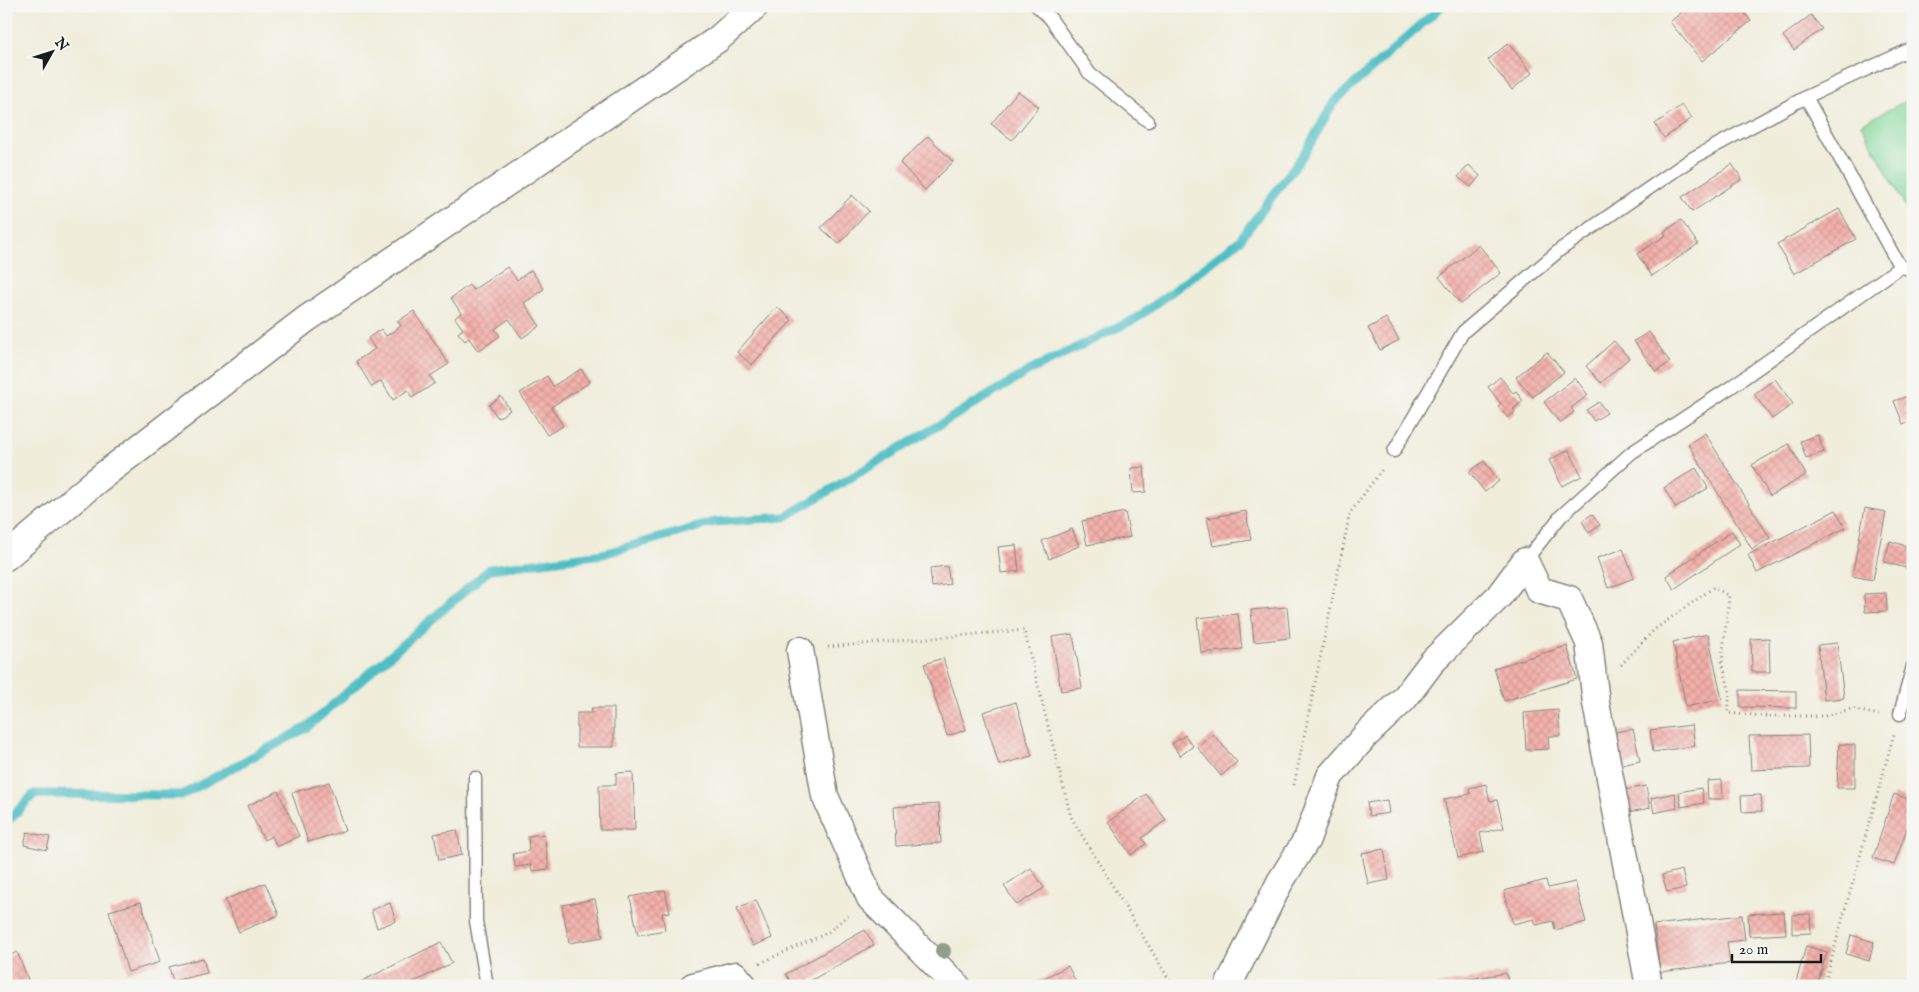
<svg xmlns="http://www.w3.org/2000/svg" width="1919" height="992" font-family="'IM FELL English',serif">
<style>
.garden{fill:#85d99c;stroke:#507a5c}
.lines{fill:none;stroke-linecap:round;stroke-linejoin:round}
.stream{stroke:#4fbec4;stroke-width:9}
.building{fill:url(#building-cross-hatch)}
.service-casing{stroke:#86847c;stroke-width:15}
.minor-casing{stroke:#86847c;stroke-width:29}
.path{stroke:#86847c;stroke-width:3;stroke-dasharray:1 4;stroke-linecap:butt}
.service{stroke:#fff;stroke-width:12}
.minor{stroke:#fff;stroke-width:26}
.tree{fill:#909e8b}
</style>
<defs>
<pattern id="building-cross-hatch" width="8" height="8" patternUnits="userSpaceOnUse" patternTransform="scale(1.25)"><rect width="8" height="8" fill="#f3b0ab"/><path d="M0 0l8 8M0 8l8-8" fill="none" stroke="#d09793"/></pattern>
</defs>
<rect width="100%" height="100%" fill="#f6f6f2"/>
<filter id="ink" filterUnits="userSpaceOnUse"><feTurbulence type="fractalNoise" baseFrequency=".02" numOctaves="2"/><feDisplacementMap in="SourceGraphic" scale="10" xChannelSelector="R" yChannelSelector="G"/><feConvolveMatrix kernelMatrix="1 2 1 2 8 2 1 2 1" color-interpolation-filters="sRGB"/></filter>
<filter id="wash" filterUnits="userSpaceOnUse"><feTurbulence type="fractalNoise" baseFrequency=".0096" numOctaves="4" result="noise"/><feDisplacementMap in="SourceGraphic" scale="20" xChannelSelector="R" yChannelSelector="G"/><feGaussianBlur stdDeviation="1.12" result="paint"/><feColorMatrix in="noise" values="0 0 0 0 0 0 0 0 0 0 0 0 0 0 0 0 0 1.4 0 .05"/><feComposite in="paint" operator="in"/></filter>
<g filter="url(#wash)">
<rect width="100%" height="100%" fill="#f0eddb"/>
<path class="garden" d="M1913 97V221L1861 124Z"/>
<g class="lines">
<path class="stream" d="M6 823 34 794 182 795 306 728 490 569 603 554 715 522 785 517 1031 370 1137 318 1239 241 1306 151 1334 102 1442 6"/>
</g>
<g id="blocks">
<g class="building">
<path d="M1689 6H1739L1751 21 1702 61 1670 22Z"/>
<path d="M1811 15 1822 29 1794 50 1783 36Z"/>
<path d="M1508 43 1532 73 1512 90 1488 60Z"/>
<path d="M1018 91 1039 107 1012 140 991 124Z"/>
<path d="M1682 105 1692 118 1664 138 1655 124Z"/>
<path d="M928 136 953 162 925 190 900 163Z"/>
<path d="M1732 164 1742 179 1692 212 1682 197Z"/>
<path d="M1469 165 1480 176 1471 187 1458 177Z"/>
<path d="M852 195 869 211 839 244 821 228Z"/>
<path d="M1839 209 1856 239 1794 274 1777 244Z"/>
<path d="M1681 220 1698 244 1652 276 1637 254 1666 235 1664 232Z"/>
<path d="M1479 245 1501 273 1461 304 1439 277Z"/>
<path d="M507 267 517 280 531 270 544 289 524 303 540 326 522 338 509 319 495 329 500 336 478 351 469 338 465 341 458 333 463 329 455 318 461 313 451 298 469 285 473 290Z"/>
<path d="M777 307 792 320 752 365 737 352Z"/>
<path d="M414 311 449 364 430 376 435 383 412 398 408 390 393 400 381 381 372 387 356 361 375 349 368 338 381 329 386 336 401 326 398 321Z"/>
<path d="M1386 318 1399 340 1380 350 1368 328Z"/>
<path d="M1649 332 1670 362 1656 372 1634 341Z"/>
<path d="M1614 341 1629 358 1601 383 1586 366Z"/>
<path d="M1547 352 1564 372 1533 397 1516 377Z"/>
<path d="M581 369 590 382 551 407 563 426 547 435 520 393 547 376 553 386Z"/>
<path d="M1500 377 1513 393 1516 391 1523 401 1513 409 1515 412 1508 418 1498 406 1501 404 1488 387Z"/>
<path d="M1575 378 1588 395 1571 408 1574 412 1560 423 1544 402Z"/>
<path d="M1775 379 1793 404 1772 419 1754 394Z"/>
<path d="M1913 394V420L1903 424 1894 401Z"/>
<path d="M501 396 510 410 498 418 489 405Z"/>
<path d="M1599 402 1607 413 1594 421 1586 410Z"/>
<path d="M1705 433 1770 538 1752 549 1688 444Z"/>
<path d="M1818 435 1824 452 1806 458 1800 441Z"/>
<path d="M1789 444 1806 475 1770 496 1752 465Z"/>
<path d="M1569 450 1582 476 1562 486 1549 460Z"/>
<path d="M1484 461 1499 481 1485 492 1469 472Z"/>
<path d="M1144 467 1146 492 1133 493 1131 468Z"/>
<path d="M1696 468 1708 488 1676 508 1664 488Z"/>
<path d="M1865 508 1886 512 1873 580 1852 576Z"/>
<path d="M1836 510 1845 528 1757 573 1748 555Z"/>
<path d="M1246 511 1251 540 1213 546 1207 518Z"/>
<path d="M1125 512 1130 537 1087 545 1082 521Z"/>
<path d="M1592 514 1600 525 1589 533 1582 521Z"/>
<path d="M1072 529 1079 546 1049 559 1042 541Z"/>
<path d="M1732 531 1740 544 1674 589 1666 576Z"/>
<path d="M1890 541 1913 548V570L1884 562Z"/>
<path d="M1016 545 1019 571 1001 573 998 547Z"/>
<path d="M1623 549 1634 578 1608 588 1597 558Z"/>
<path d="M947 566 950 584 932 587 930 568Z"/>
<path d="M1886 593 1887 611 1865 612 1864 594Z"/>
<path d="M1287 607 1290 638 1254 642 1251 610Z"/>
<path d="M1238 614 1242 649 1201 653 1197 618Z"/>
<path d="M1073 634 1082 688 1061 691 1052 637Z"/>
<path d="M1708 634 1722 699 1686 707 1673 642Z"/>
<path d="M1769 638 1770 672H1752L1751 639Z"/>
<path d="M1837 643 1844 698 1824 700 1818 645Z"/>
<path d="M1567 646 1577 679 1504 701 1494 668Z"/>
<path d="M943 658 966 730 947 736 924 664Z"/>
<path d="M1740 690 1796 691V708L1740 707Z"/>
<path d="M1016 702 1032 756 999 765 983 712Z"/>
<path d="M591 708H614V747H577V713H592Z"/>
<path d="M1558 710 1560 736H1548L1549 749 1526 750 1524 713Z"/>
<path d="M1692 725 1695 746 1653 752 1650 730Z"/>
<path d="M1633 729 1640 761 1617 766 1610 733Z"/>
<path d="M1213 734 1237 762 1221 776 1198 748Z"/>
<path d="M1185 735 1193 746 1180 756 1172 744Z"/>
<path d="M1808 735 1809 768 1751 770 1749 736Z"/>
<path d="M1839 744 1855 745V788H1837Z"/>
<path d="M633 772 635 830H600L599 785H616V773Z"/>
<path d="M1722 780 1723 799H1708L1707 781Z"/>
<path d="M329 782 345 831 308 842 292 793Z"/>
<path d="M1486 784 1490 801 1497 800 1504 828 1480 833 1484 852 1458 858 1444 799 1470 794 1469 788Z"/>
<path d="M1646 786 1650 808 1624 813 1619 791Z"/>
<path d="M1701 788 1704 803 1681 807 1679 792Z"/>
<path d="M278 791 299 836 277 847 272 836 264 840 247 806Z"/>
<path d="M1675 793 1677 808 1654 813 1651 798Z"/>
<path d="M1146 794 1166 820 1142 838 1146 844 1131 855 1108 822Z"/>
<path d="M1894 794 1913 801V812L1894 865 1873 858Z"/>
<path d="M1761 795 1762 811 1742 812 1741 796Z"/>
<path d="M1387 800 1389 813 1369 816 1367 803Z"/>
<path d="M939 804 941 843 896 846 894 807Z"/>
<path d="M457 830 462 855 439 860 434 834Z"/>
<path d="M27 832 50 837 47 850 24 845Z"/>
<path d="M544 834 549 869 532 871 531 865 515 867 513 854 529 851 528 836Z"/>
<path d="M1384 849 1389 880 1368 884 1362 853Z"/>
<path d="M1031 868 1044 888 1017 905 1004 886Z"/>
<path d="M1682 870 1686 888 1667 892 1662 875Z"/>
<path d="M1546 880 1548 888 1575 882 1586 922 1555 930 1553 921 1536 925 1534 919 1513 924 1504 891Z"/>
<path d="M265 883 279 915 239 932 225 900Z"/>
<path d="M665 890 670 912 662 913 665 930 638 935 630 897Z"/>
<path d="M595 899 603 937 569 943 562 905Z"/>
<path d="M756 900 772 938 753 946 737 908Z"/>
<path d="M141 902 160 962 128 972 109 911Z"/>
<path d="M390 903 396 921 377 928 371 910Z"/>
<path d="M1784 912 1786 934 1749 936 1748 914Z"/>
<path d="M1810 914 1811 933 1792 934V915Z"/>
<path d="M1742 915 1745 940 1727 942 1730 963 1660 972 1654 925Z"/>
<path d="M865 930 874 945 801 986H793L786 974Z"/>
<path d="M1851 935 1874 942 1869 961 1846 954Z"/>
<path d="M441 942 452 963 406 986H352Z"/>
<path d="M1806 946 1827 952 1817 986H1795Z"/>
<path d="M17 952 28 979 15 986H6V957Z"/>
<path d="M203 958 207 973 173 981 169 967Z"/>
<path d="M1068 966 1078 986H1028Z"/>
<path d="M1506 973 1509 986H1436V985Z"/>
</g>
</g>
</g>
<g filter="url(#ink)">
<use href="#blocks" fill-opacity="0" stroke="#86847c" stroke-width="1"/>
<g class="lines">
<g class="service-casing">
<g id="service">
<path d="M1037 6 1050 18 1090 74 1148 121"/>
<path d="M1806 97 1900 267"/>
<path d="M1394 451 1463 332 1561 249 1693 158 1806 97 1913 48"/>
<path d="M1525 561 1561 516 1631 453 1731 387 1900 267 1913 269"/>
<path d="M1900 714 1913 666"/>
<path d="M475 778 476 921 487 986"/>
</g>
</g>
<g class="minor-casing">
<g id="minor">
<path d="M6 557 96 481 305 320 718 39 755 6"/>
<path d="M800 650 825 796 870 898 957 986"/>
<path d="M693 986 735 975 744 986"/>
<path d="M1228 986 1280 882 1307 839 1330 776 1366 735 1404 699 1432 662 1499 596 1525 561 1539 590 1569 599 1589 643 1596 703 1649 986"/>
</g>
</g>
<g class="path">
<path d="M828 647 1024 630 1071 817 1173 986"/>
<path d="M1621 665 1654 630 1714 587 1729 596 1722 661 1730 693 1728 713 1765 716H1825L1851 709 1879 715"/>
<path d="M1294 785 1350 513 1383 468"/>
<path d="M760 963 827 933 848 915"/>
<path d="M1824 986 1894 734"/>
</g>
<use href="#service" class="service"/>
<use href="#minor" class="minor"/>
</g>
<circle class="tree" cx="943" cy="951" r="8"/>
</g>
<rect width="1919" height="992" fill="none" stroke="#f6f6f2" stroke-width="25"/>
<g transform="translate(52 52) rotate(51)" stroke="#f6f6f2" stroke-width="4" paint-order="stroke">
<path d="M0-4L9 19L0 12L-9 19Z" fill="#1c1c1c"/>
<text y="-8" font-size="14" font-weight="bold" text-anchor="middle" fill="#1c1c1c">N</text>
</g>
<path d="M1732 954v8h89v-8" fill="none" stroke="#1c1c1c" stroke-width="2.5"/>
<text x="1739" y="954" font-size="15" fill="#1c1c1c" stroke="#f6f6f2" stroke-width="4" paint-order="stroke">20 m</text>
</svg>
